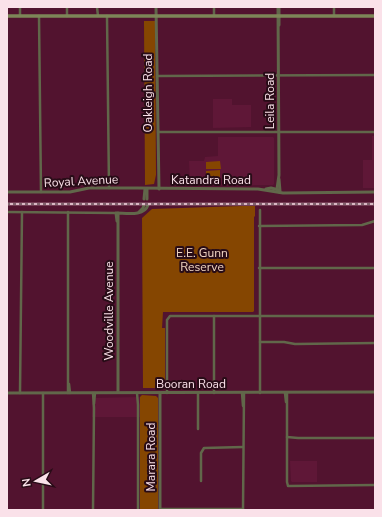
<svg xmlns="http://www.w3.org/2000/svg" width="382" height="517" font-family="'Nunito Sans',sans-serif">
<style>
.built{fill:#5f1737}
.green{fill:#854601}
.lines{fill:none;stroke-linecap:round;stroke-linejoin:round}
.minor{stroke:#61674a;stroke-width:2.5}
.tertiary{stroke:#61674a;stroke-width:3}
.secondary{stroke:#7d8658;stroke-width:3.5}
.rail-casing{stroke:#d9b8c4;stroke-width:2.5}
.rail{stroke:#280c17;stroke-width:1;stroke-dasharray:3;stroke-linecap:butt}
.labels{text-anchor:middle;stroke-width:4;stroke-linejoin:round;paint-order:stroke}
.street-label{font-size:12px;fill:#fae1e9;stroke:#280c17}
.park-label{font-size:12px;fill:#f0d5c2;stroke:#280c17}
</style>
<rect width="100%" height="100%" fill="#52132f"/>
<g class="built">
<path d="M213 99H232V105H251V127L213 128Z"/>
<path d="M372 136H375V188H363V160H372Z"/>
<path d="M218 137H273L274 138V184L273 185H190L189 161H204L205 157 218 156Z"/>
<path d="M140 397V417H92V398Z"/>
<path d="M290 461H317V482H292L291 481Z"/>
</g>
<g class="green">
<path d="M144 21H155L156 175 154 184 145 185Z"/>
<path d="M220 161 221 169H206V162Z"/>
<path d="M220 170V178H206V171Z"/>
<path d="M242 206H255V216L254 217V311L253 312H163L162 328H165V388H143L142 218 152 209Z"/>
<path d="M142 395 156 396 158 398V510H140V397Z"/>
</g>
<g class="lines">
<g class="minor">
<path d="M20 7V16"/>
<path d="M97 7 98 16"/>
<path d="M334 7V16"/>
<path d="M39 16 41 192"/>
<path d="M67 16V7"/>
<path d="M107 16 109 188"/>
<path d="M214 16V7"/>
<path d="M157 76 375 75"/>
<path d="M158 132H375"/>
<path d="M260 210V393"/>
<path d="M7 212 116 213"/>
<path d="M259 226 362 225 375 221"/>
<path d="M259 268H375"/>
<path d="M214 316V393"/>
<path d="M260 342H284L295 344 375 343"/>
<path d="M69 384 70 393"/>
<path d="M20 393 22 212"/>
<path d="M68 393V212"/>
<path d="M93 393 94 408 93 510"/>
<path d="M137 393 138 405V510"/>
<path d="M167 393V320L170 316H375"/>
<path d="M198 393V429"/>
<path d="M242 393 243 406"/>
<path d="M285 393 286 402"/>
<path d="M287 393V482L288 486 375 485"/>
<path d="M94 404 95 393"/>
<path d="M287 437 298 438H375"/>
<path d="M201 481V453L204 448 243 447"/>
<path d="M160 509H243"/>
<path d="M43 510V393"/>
<path d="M243 510 244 393"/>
</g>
<g class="tertiary">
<path d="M156 7 159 189"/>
<path d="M278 7 279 175 277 189 279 192"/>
<path d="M279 7V25"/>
<path d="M279 179 280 191"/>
<path d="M147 189V199"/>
<path d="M266 189 271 188 279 190"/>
<path d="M7 192H70L89 188H137L258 189 283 193 375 192"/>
<path d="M144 199 145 189"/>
<path d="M139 212 143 208 144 205"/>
<path d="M118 213V392"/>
<path d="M117 221 116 213C126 213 144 217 148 205"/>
<path d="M7 393 375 392"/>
<path d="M160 510V393"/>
</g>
<path class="secondary" d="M7 16H375"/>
<g class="rail-casing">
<path id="rail" d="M7 204H375"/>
</g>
<use href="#rail" class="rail"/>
</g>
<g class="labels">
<g class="street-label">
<text transform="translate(148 93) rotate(-90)" y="4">Oakleigh Road</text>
<text transform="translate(270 101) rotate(-90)" y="4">Leila Road</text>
<text x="211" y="184">Katandra Road</text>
<text transform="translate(81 181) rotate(-3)" y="4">Royal Avenue</text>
<text transform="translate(109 311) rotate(-90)" y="4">Woodville Avenue</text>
<text x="191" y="388">Booran Road</text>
<text transform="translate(151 457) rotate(-90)" y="4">Marara Road</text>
</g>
<g class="park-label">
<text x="202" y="257">E.E. Gunn<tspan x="202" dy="14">Reserve</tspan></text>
</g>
</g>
<rect width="382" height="517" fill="none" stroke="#fae1e9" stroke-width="16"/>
<g transform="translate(36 481) rotate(261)" stroke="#280c17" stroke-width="3" paint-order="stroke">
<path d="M0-3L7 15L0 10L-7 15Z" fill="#fae1e9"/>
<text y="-6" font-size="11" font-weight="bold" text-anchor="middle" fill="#fae1e9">N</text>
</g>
</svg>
